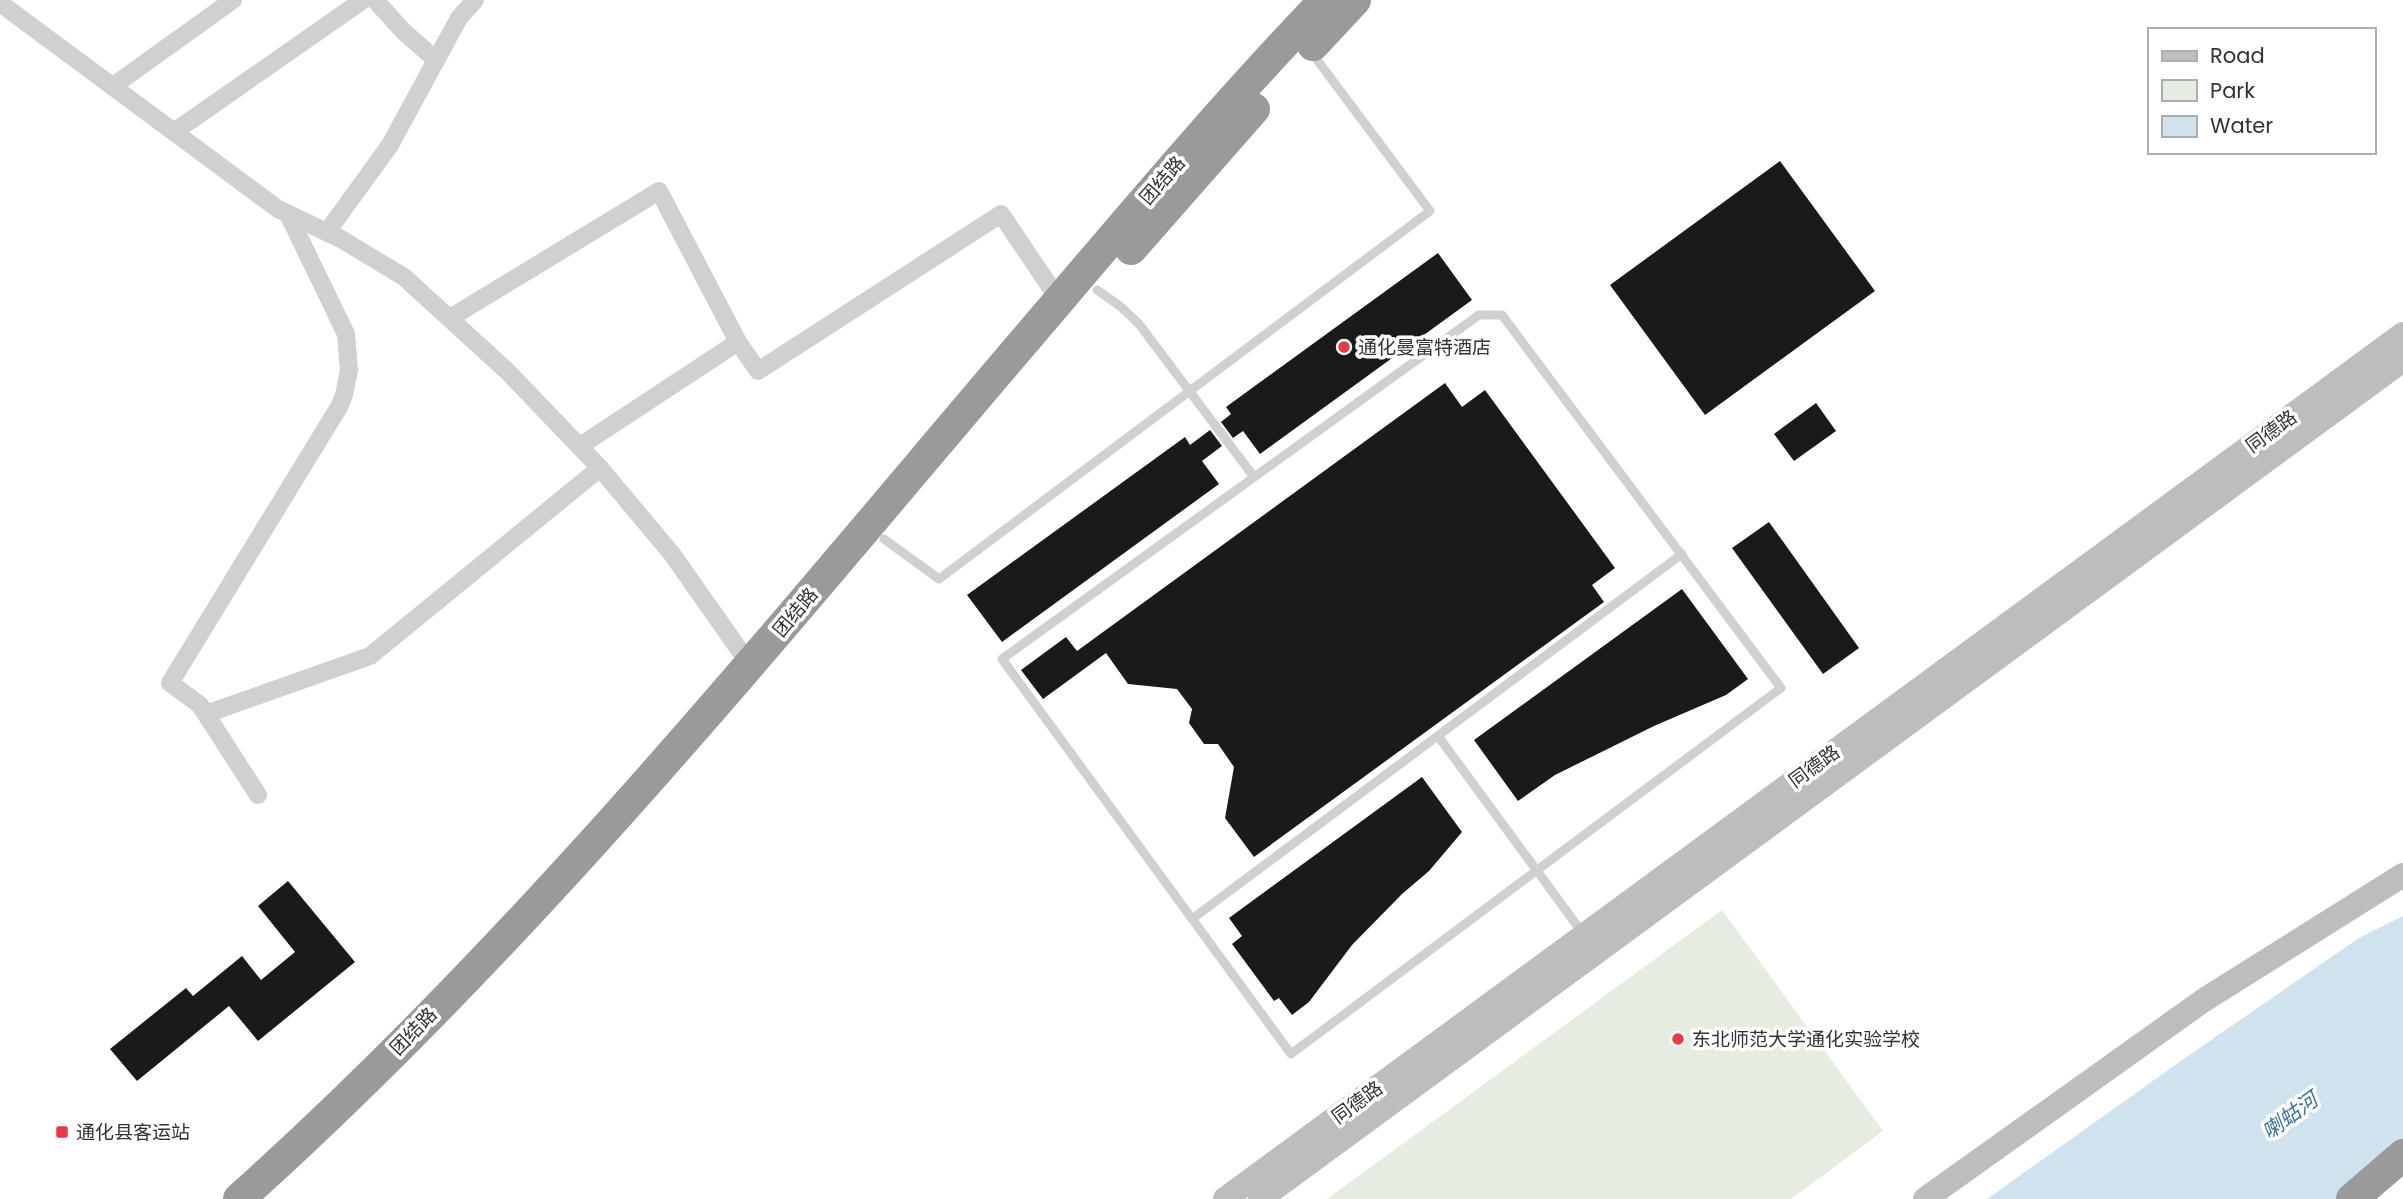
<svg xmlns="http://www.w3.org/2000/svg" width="2403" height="1199" font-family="Poppins,'Noto Sans SC',sans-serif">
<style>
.green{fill:#e6ecdf}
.water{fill:#cfe2ee}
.building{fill:#1a1a1a}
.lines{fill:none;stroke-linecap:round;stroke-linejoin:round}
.lane{stroke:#d0d0d0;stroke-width:9}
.street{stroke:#d0d0d0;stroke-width:18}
.secondary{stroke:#bdbdbd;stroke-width:24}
.highway{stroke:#9a9a9a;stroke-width:32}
.poi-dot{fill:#e63946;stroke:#fff;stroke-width:2.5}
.labels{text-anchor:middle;stroke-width:7;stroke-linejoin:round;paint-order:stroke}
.street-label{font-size:19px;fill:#333;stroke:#fff}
.poi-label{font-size:19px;fill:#333;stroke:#fff;text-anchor:start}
.water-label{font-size:21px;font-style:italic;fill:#3f7597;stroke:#fff}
</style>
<rect width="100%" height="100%" fill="#fff"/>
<path class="green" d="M1722 910 1883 1131 1791 1199H1327Z"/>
<path class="water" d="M2403 916V1145L2341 1199H1987L2185 1058 2359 938Z"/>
<g class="building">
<path d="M1780 161 1875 291 1705 415 1610 285Z"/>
<path d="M1438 253 1472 300 1260 454 1243 431 1233 438 1221 422 1231 414 1226 407Z"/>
<path d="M1445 383 1462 407 1485 390 1615 568 1592 585 1604 602 1254 857 1225 818 1234 767 1218 744H1204L1189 723 1192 709 1177 689 1128 684 1106 653 1043 699 1021 670 1066 637 1077 651Z"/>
<path d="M1816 403 1836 431 1794 461 1774 434Z"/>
<path d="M1210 430 1222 446 1202 461 1219 484 1002 642 967 595 1185 437 1190 445Z"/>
<path d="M1769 522 1859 648 1823 674 1732 548Z"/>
<path d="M1682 589 1748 679 1726 695 1654 726 1555 775 1518 801 1474 740Z"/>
<path d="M1422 777 1462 832 1429 871 1402 894 1352 945 1309 1002 1292 1015 1279 998 1274 1001 1232 944 1242 936 1229 918Z"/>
<path d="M288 881 355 962 258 1041 229 1006 137 1081 110 1049 186 988 193 996 242 956 261 980 295 952 258 906Z"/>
</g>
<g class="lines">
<g class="lane">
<path d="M1097 290 1120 306 1139 324 1254 477"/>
<path d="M1479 315H1502L1781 688 1291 1054 1002 659Z"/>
<path d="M884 539 939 579 1430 211 1312 53"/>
<path d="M1438 736 1584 935"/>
<path d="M1192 919 1682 554"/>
</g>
<g class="street">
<path d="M375 0 403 31 436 60"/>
<path d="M0 3 278 209 341 239 404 277 507 371 600 468 672 554 750 665"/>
<path d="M113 86 233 0"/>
<path d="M174 132 363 0"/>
<path d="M327 232 390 145 459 18 475 0"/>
<path d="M450 318 659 191 738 342 758 371 1001 214 1059 300"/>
<path d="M580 446 738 342"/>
<path d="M206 714 370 656 600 468"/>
<path d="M258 795 200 705 170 683 339 407 344 395 349 370 346 334 288 214"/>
</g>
<g class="secondary">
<path d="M1225 1199 2403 334"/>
<path d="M1260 1199 2403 360"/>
<path d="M1925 1199 2204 1000 2403 875"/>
</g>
<g class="highway">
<path d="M1313 45 1355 0"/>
<path d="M1131 249 1254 109"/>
<path d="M239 1199C538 931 790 615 1050 311 1140 205 1229 100 1325 0"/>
<path d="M2352 1199 2403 1155"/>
</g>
</g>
<g class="poi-dot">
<circle cx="1344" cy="347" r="7"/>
<circle cx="1678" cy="1039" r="7"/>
<rect x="55" y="1125" width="14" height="14" rx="3.5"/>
</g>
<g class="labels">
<g class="street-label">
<text transform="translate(1162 180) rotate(-49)" y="7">团结路</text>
<text transform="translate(2271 431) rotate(-36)" y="7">同德路</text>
<text transform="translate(795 612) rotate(-50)" y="7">团结路</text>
<text transform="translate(1814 766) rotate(-36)" y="7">同德路</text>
<text transform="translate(413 1031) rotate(-46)" y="7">团结路</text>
<text transform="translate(1357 1102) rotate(-36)" y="7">同德路</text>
</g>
<g class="poi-label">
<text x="1358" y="354">通化曼富特酒店</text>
<text x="1692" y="1046">东北师范大学通化实验学校</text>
<text x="76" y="1139">通化县客运站</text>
</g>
<g class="water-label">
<text transform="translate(2290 1116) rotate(-36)" y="7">喇蛄河</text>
</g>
</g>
<rect x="2148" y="28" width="228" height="126" fill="#ffffff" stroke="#adadad" stroke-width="2"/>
<rect x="2162" y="51" width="35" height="10" fill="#bdbdbd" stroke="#adadad" stroke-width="2"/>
<text x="2210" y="63" font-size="21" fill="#333333">Road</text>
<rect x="2162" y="80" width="35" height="21" fill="#e6ecdf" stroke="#adadad" stroke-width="2"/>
<text x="2210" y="98" font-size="21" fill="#333333">Park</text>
<rect x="2162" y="116" width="35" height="21" fill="#cfe2ee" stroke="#adadad" stroke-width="2"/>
<text x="2210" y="133" font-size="21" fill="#333333">Water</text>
</svg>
